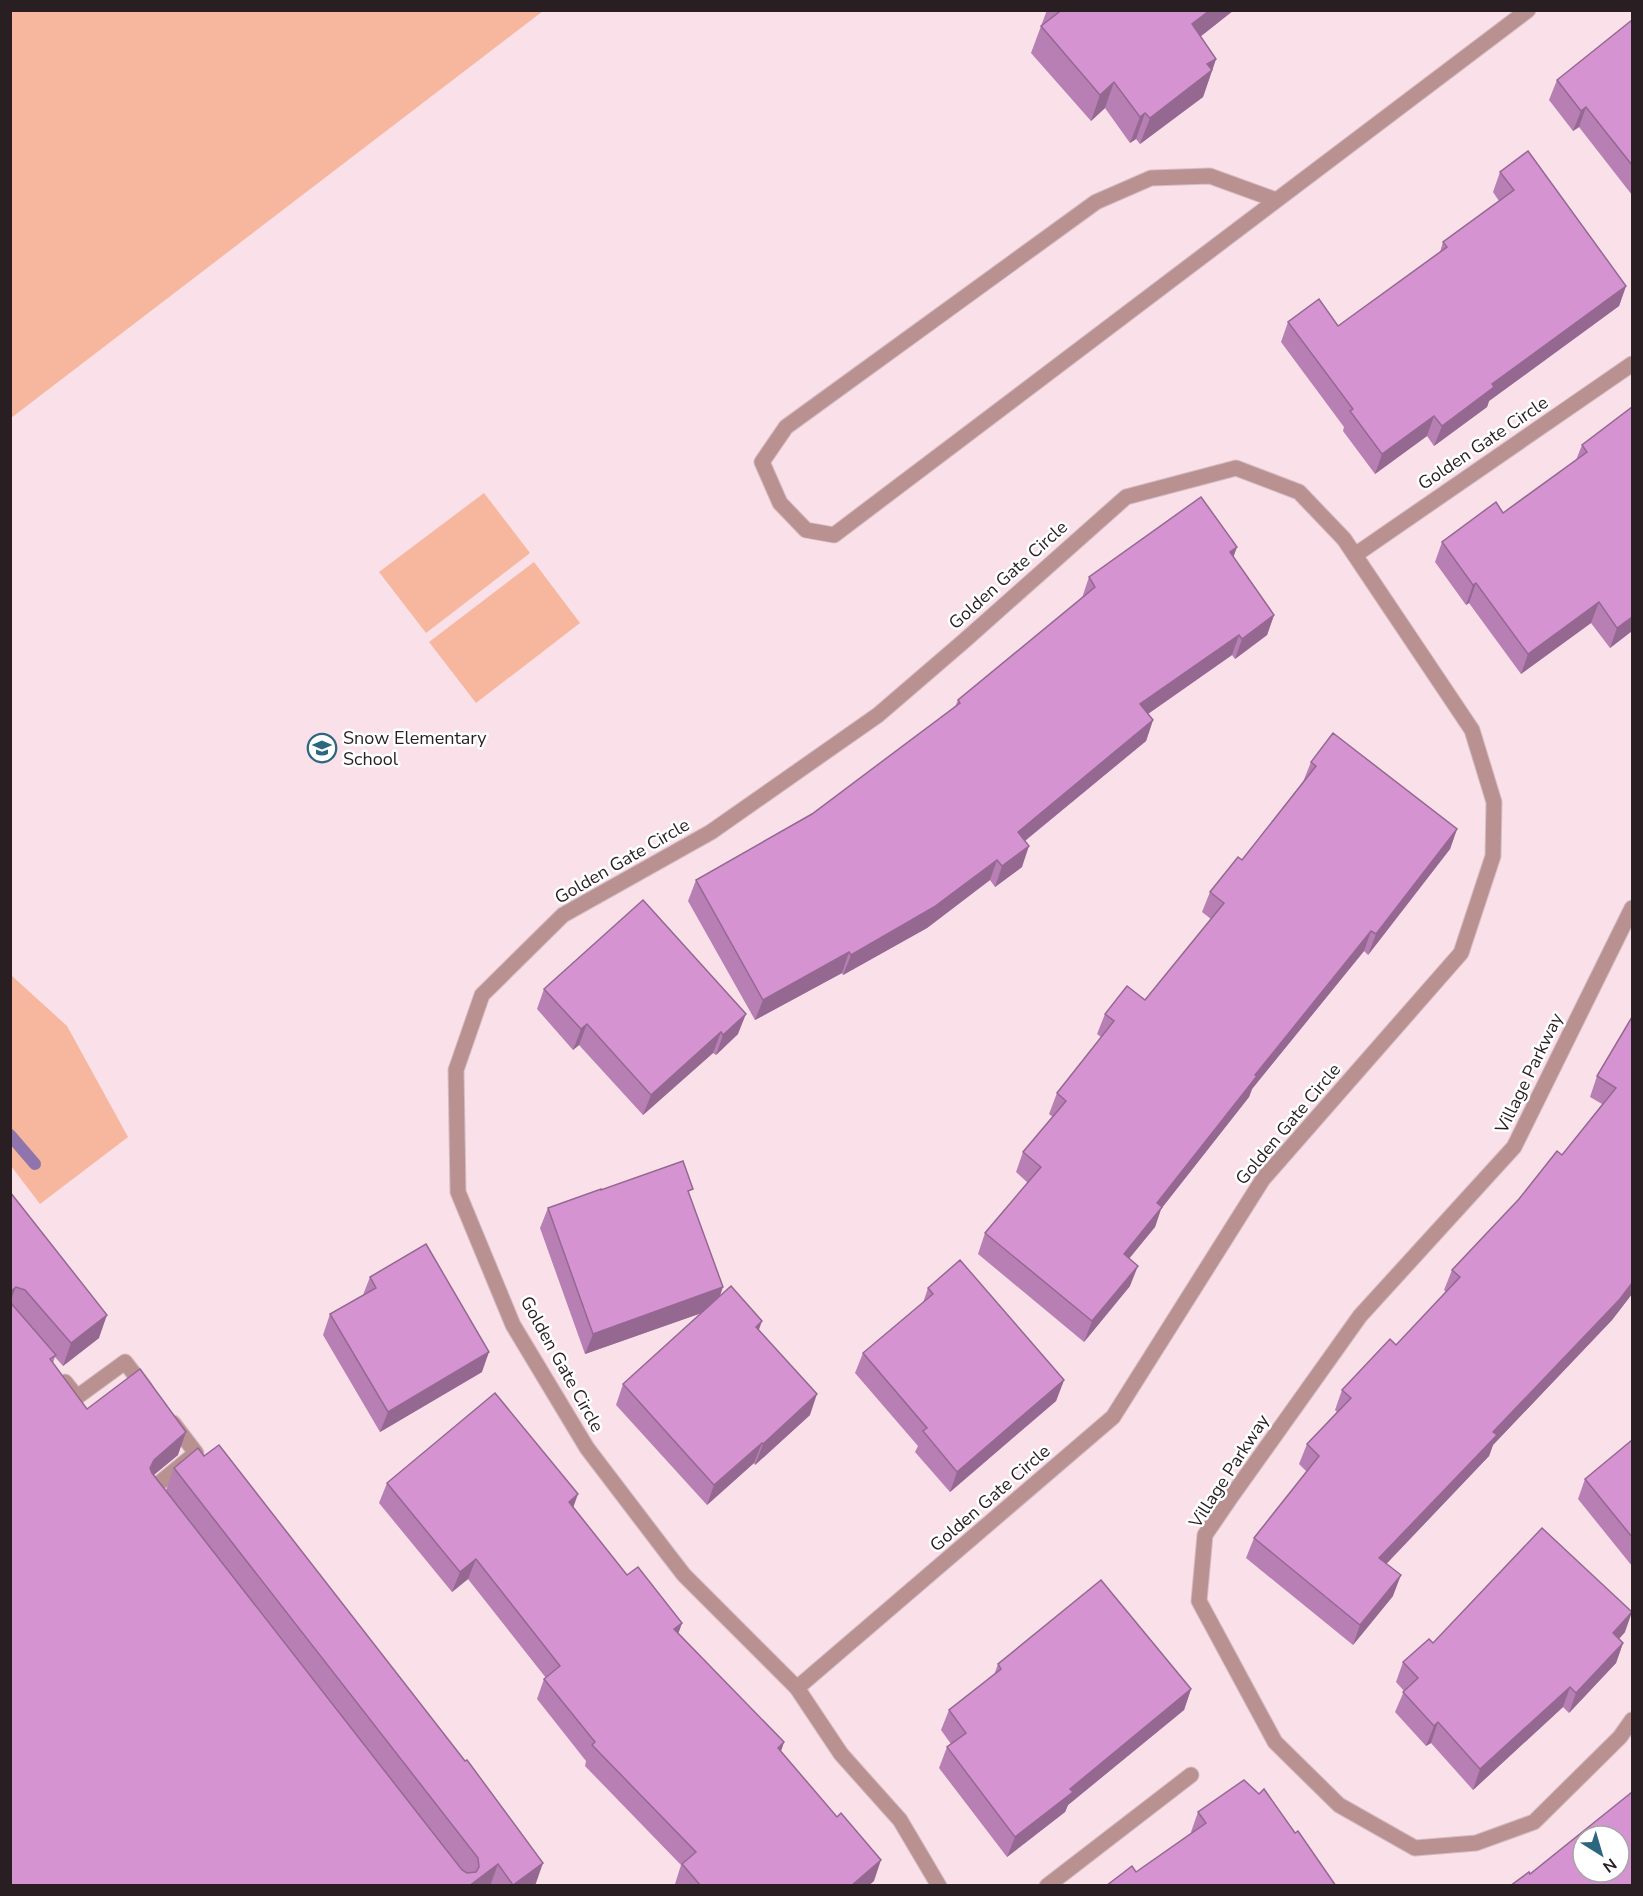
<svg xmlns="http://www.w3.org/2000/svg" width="1643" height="1896" font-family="'Nunito Sans',sans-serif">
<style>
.green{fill:#f7b79e}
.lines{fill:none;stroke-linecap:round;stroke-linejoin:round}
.stream{stroke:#8f75ab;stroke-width:12}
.minor-casing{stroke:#d4bdc5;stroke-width:17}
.minor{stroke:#ba9191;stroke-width:15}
.wall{fill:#b77fb4}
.shaded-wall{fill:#956892}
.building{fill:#d594d1;stroke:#956892;stroke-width:1.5;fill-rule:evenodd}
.labels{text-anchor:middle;stroke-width:5;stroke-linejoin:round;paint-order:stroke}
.street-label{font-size:18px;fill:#291f23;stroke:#fff}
.poi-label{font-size:18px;fill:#291f23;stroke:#fff;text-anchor:start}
</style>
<rect width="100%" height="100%" fill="#fae0e9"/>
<g class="green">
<path d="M11 10H543V11L11 418Z"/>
<path d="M484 493 530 553 426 633 379 572Z"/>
<path d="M534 562 580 623 476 703 429 642Z"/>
<path d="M11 975 67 1026 128 1137 40 1204 11 1166Z"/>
</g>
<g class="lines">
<path class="stream" d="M10 1135 35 1164"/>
<g class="minor-casing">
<g id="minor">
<path d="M1276 200 1210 176 1151 178 1096 202 786 427 762 462 780 503 806 530 834 535 1528 10"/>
<path d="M1236 468 1299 492 1344 539 1472 730 1494 802 1493 856 1461 953 1263 1179 1113 1417 797 1688 684 1575 667 1553 587 1448 513 1325 458 1192 456 1070 482 995 563 915 711 832 878 715 964 641 1126 497Z"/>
<path d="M1355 555 1632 364"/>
<path d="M1632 908 1514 1147 1360 1316 1231 1497 1205 1535 1199 1601 1275 1742 1339 1805 1415 1848 1476 1843 1534 1822 1620 1737 1632 1720"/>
<path d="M65 1382 77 1397 125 1362 145 1388"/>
<path d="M159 1498 152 1489 196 1453 173 1423"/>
<path d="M797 1688 841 1754 900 1820 939 1886"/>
<path d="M1047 1886 1191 1775"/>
</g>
</g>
<use href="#minor" class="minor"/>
</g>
<g class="wall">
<path d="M1047 10H1234L1200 37 1216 59 1203 97 1140 144 1136 139 1130 143 1105 108 1091 121 1031 53Z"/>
<path d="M1632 20V195L1579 127 1573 131 1549 100 1557 80Z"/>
<path d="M1500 172 1626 286 1619 306 1489 401 1487 407 1434 446 1427 436 1375 474 1343 431 1344 427 1281 342 1288 322 1338 326 1440 252 1443 242 1499 201 1493 192Z"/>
<path d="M1632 407V631L1610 648 1591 623 1521 674 1469 603 1466 605 1435 562 1442 542 1503 513 1576 460 1582 445Z"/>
<path d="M1233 558 1274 615 1267 635 1235 659 1232 655 1148 714 1153 720 1146 741 1025 841 1022 867 995 887 990 880 927 928 843 975 842 973 755 1020 688 901 696 880 812 814 955 707 958 700 1082 598 1089 577Z"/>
<path d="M1311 762 1457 829 1450 849 1368 955 1364 951 1252 1089 1249 1097 1161 1209 1155 1227 1129 1259 1130 1286 1084 1342 978 1254 985 1233 1028 1183 1016 1172 1023 1152 1053 1117 1049 1114 1057 1093 1101 1037 1097 1034 1105 1014 1145 1000 1211 919 1202 912 1210 892 1242 860 1303 782Z"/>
<path d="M544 989 738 1034 716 1055 713 1053 643 1115 579 1045 573 1050 537 1009Z"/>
<path d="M1632 1017V1294L1612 1320 1493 1445 1489 1456 1386 1564 1393 1596 1353 1645 1246 1558 1254 1538 1307 1472 1299 1464 1307 1444 1337 1412 1335 1410 1342 1390 1396 1345 1446 1292 1444 1290 1452 1270 1562 1155 1602 1104 1590 1097 1597 1076Z"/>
<path d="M601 1190 690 1196 720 1296 759 1330 810 1415 755 1465 754 1463 707 1505 616 1405 623 1384 701 1313 585 1354 540 1228 548 1208Z"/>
<path d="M10 1192 99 1338 63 1366 55 1357 53 1363 87 1409 178 1455 154 1475 166 1490 174 1468 535 1886H10Z"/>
<path d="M370 1277 482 1372 380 1432 323 1335 330 1314 363 1295Z"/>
<path d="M928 1288 1064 1380 1056 1401 950 1492 915 1452 918 1446 855 1373 863 1353 923 1303Z"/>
<path d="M1632 1440V1566L1578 1499 1585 1479Z"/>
<path d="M387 1483 573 1507 627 1575 682 1623 678 1633 784 1742 781 1751 874 1881 868 1886H676L675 1884 681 1865 585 1766 586 1761 537 1699 544 1679 546 1678 468 1579 452 1592 379 1503Z"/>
<path d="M1625 1632 1619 1639 1623 1643 1616 1663 1569 1713 1563 1707 1473 1790 1431 1743 1426 1746 1395 1712 1404 1691 1396 1682 1403 1662 1433 1643Z"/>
<path d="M998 1664 1191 1689 1184 1710 1068 1805 1065 1812 1007 1857 939 1768 947 1747 951 1744 941 1730 949 1710 994 1675Z"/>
<path d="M1198 1812 1295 1833 1136 1872 1191 1833V1832Z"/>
</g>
<g class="shaded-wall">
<path d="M1210 10H1234L1182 51 1192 24Z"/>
<path d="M1216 59 1203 97 1140 144 1150 118 1207 64Z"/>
<path d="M1114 82 1105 108 1091 121 1100 95Z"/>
<path d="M1586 107 1579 127 1573 131 1581 111Z"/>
<path d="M1145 113 1136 139 1130 143 1140 117Z"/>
<path d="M1626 286 1619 306 1489 401 1487 407 1434 446 1442 426 1492 384Z"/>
<path d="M1434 416 1427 436 1375 474 1382 454Z"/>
<path d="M1237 547 1230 567V552Z"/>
<path d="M1476 583 1469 603 1466 605 1473 585Z"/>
<path d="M1599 602 1591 623 1521 674 1528 654Z"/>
<path d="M1274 615 1267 635 1235 659 1242 639Z"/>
<path d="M1632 617V631L1610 648 1617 628Z"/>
<path d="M1239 635 1232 655 1132 725 1140 704Z"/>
<path d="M1153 720 1146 741 1011 852 1018 832Z"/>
<path d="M1457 829 1450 849 1368 955 1376 934Z"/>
<path d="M1029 846 1022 867 995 887 1002 866Z"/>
<path d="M997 860 990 880 927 928 843 975 851 955Z"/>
<path d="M1371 931 1364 951 1252 1089 1249 1097 1161 1209 1155 1227 1116 1274 1124 1254 1157 1203 1255 1075Z"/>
<path d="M849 952 842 973 755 1020 763 1000Z"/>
<path d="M746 1014 738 1034 716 1055 723 1035Z"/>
<path d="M587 1024 579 1045 573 1050 581 1029Z"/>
<path d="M721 1032 713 1053 643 1115 651 1095Z"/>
<path d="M1138 1266 1130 1286 1084 1342 1092 1321Z"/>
<path d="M1632 1283V1294L1612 1320 1493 1445 1489 1456 1372 1579 1379 1558 1493 1432Z"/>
<path d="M16 1287 10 1302V1292Z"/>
<path d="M723 1287 716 1308 585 1354 593 1334Z"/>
<path d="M107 1315 99 1338 63 1366 71 1343Z"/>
<path d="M762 1321 755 1341 756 1327Z"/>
<path d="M489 1352 482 1372 380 1432 388 1412Z"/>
<path d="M1064 1380 1056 1401 950 1492 957 1472Z"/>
<path d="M817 1394 810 1415 755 1465 763 1444Z"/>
<path d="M186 1432 178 1455 145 1482 154 1460Z"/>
<path d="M762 1443 754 1463 707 1505 714 1485Z"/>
<path d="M578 1494 571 1514 569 1502Z"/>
<path d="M476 1559 468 1579 452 1592 460 1572Z"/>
<path d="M1401 1575 1393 1596 1353 1645 1360 1625Z"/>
<path d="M1632 1612 1625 1632 1606 1653 1613 1633Z"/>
<path d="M682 1623 675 1643 674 1629Z"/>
<path d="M1623 1643 1616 1663 1569 1713 1576 1693Z"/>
<path d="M1570 1687 1563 1707 1473 1790 1480 1769Z"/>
<path d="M1191 1689 1184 1710 1068 1805 1065 1812 1007 1857 1015 1837 1070 1789Z"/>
<path d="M1438 1722 1431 1743 1426 1746 1434 1726Z"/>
<path d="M784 1742 777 1763 778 1748Z"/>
<path d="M881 1860 874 1881 868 1886H851Z"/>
<path d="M543 1863 535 1886H513V1885Z"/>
<path d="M498 1864 490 1886H469Z"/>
</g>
<g class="building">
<path d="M1058 10H1210L1192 24 1216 59 1207 64 1212 70 1150 118 1145 113 1140 117 1114 82 1100 95 1041 26 1059 12Z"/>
<path d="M1632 20V165L1586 107 1581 111 1557 80Z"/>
<path d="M1528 151 1626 286 1492 384 1494 387 1442 426 1434 416 1382 454 1350 411 1353 409 1288 322 1319 299 1338 326 1447 247 1443 242 1514 190 1500 172Z"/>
<path d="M1632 407V617L1617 628 1599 602 1528 654 1476 583 1473 585 1442 542 1496 502 1503 513 1587 452 1582 445Z"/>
<path d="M1201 497 1237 547 1230 552 1274 615 1242 639 1239 635 1140 704 1153 720 1018 832 1029 846 1002 866 997 860 934 907 851 955 849 952 763 1000 696 880 812 814 960 703 958 700 1095 587 1089 577Z"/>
<path d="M1333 733 1457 829 1376 934 1371 931 1255 1075 1257 1076 1157 1203 1162 1207 1124 1254 1138 1266 1092 1321 985 1233 1041 1167 1023 1152 1066 1101 1057 1093 1114 1021 1105 1014 1127 986 1145 1000 1224 903 1210 892 1238 857 1242 860 1316 766 1311 762Z"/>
<path d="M643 900 746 1014 723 1035 721 1032 651 1095 587 1024 581 1029 544 989Z"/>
<path d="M1632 1017V1283L1620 1299 1493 1432 1497 1435 1379 1558 1401 1575 1360 1625 1254 1538 1319 1456 1307 1444 1351 1398 1342 1390 1390 1339 1396 1345 1460 1277 1452 1270 1519 1199 1557 1151 1562 1155 1616 1088 1597 1076Z"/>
<path d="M683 1161 693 1189 688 1191 723 1287 593 1334 548 1208 601 1189V1190Z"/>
<path d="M10 1192 107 1315 71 1343 25 1290 16 1287 10 1292Z"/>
<path d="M426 1244 489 1352 388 1412 330 1314 376 1288 370 1277Z"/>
<path d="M960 1260 1064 1380 957 1472 923 1431 927 1428 863 1353 933 1294 928 1288Z"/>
<path d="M731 1286 762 1321 756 1327 817 1394 763 1444 762 1443 714 1485 623 1384Z"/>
<path d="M10 1302 56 1355 50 1359 87 1409 140 1369 186 1432 154 1460 150 1468 152 1473 462 1870 467 1873 476 1872 479 1867 478 1858 174 1468 198 1448 204 1456 219 1445 465 1761 467 1760 543 1863 513 1885 498 1864 469 1886H10Z"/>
<path d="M495 1393 578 1494 569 1502 627 1575 638 1567 682 1623 674 1629 784 1742 778 1748 837 1817 841 1813 881 1860 851 1886H701L682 1864 696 1852 592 1745 595 1742 544 1679 560 1666 476 1559 460 1572 387 1483Z"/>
<path d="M1632 1440V1537L1585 1479Z"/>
<path d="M1542 1528 1632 1612 1613 1633 1623 1643 1576 1693 1570 1687 1480 1769 1438 1722 1434 1726 1403 1692 1418 1678 1403 1662 1429 1639 1433 1643Z"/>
<path d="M1101 1580 1191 1689 1070 1789 1073 1792 1015 1837 947 1747 966 1733 949 1710 1001 1669 998 1664Z"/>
<path d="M1244 1780 1259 1794 1264 1789 1295 1833 1298 1831 1336 1886H1106L1132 1866 1136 1872 1206 1823 1198 1812Z"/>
<path d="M1632 1792V1886H1510L1529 1872 1530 1874ZM1583 1836H1619V1872H1583Z"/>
</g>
<defs>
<g id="school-ring" transform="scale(1.5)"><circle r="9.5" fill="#fff" stroke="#2d667f" stroke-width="1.5"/><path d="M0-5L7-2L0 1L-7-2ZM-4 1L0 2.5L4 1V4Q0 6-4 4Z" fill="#2d667f"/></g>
</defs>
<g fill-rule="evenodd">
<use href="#school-ring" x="322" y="748"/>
</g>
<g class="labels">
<g class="street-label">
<text transform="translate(1483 443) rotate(-34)" y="6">Golden Gate Circle</text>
<text transform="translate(1008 575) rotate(-42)" y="6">Golden Gate Circle</text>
<text transform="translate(622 861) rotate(-30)" y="6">Golden Gate Circle</text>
<text transform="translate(1529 1073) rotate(-64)" y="6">Village Parkway</text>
<text transform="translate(1288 1124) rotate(-50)" y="6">Golden Gate Circle</text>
<text transform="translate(562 1364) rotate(61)" y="6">Golden Gate Circle</text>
<text transform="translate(1229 1471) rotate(-57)" y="6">Village Parkway</text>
<text transform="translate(990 1498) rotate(-41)" y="6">Golden Gate Circle</text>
</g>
<g class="poi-label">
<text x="343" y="744">Snow Elementary<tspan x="343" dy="21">School</tspan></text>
</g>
</g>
<rect width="1643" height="1896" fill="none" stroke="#291f23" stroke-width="24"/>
<g transform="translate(1601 1854) rotate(143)"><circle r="28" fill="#ffffff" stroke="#a9a5a7" stroke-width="1.5"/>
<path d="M0-4.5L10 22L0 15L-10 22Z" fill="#2d667f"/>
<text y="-9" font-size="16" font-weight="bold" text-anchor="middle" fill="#291f23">N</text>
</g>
</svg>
